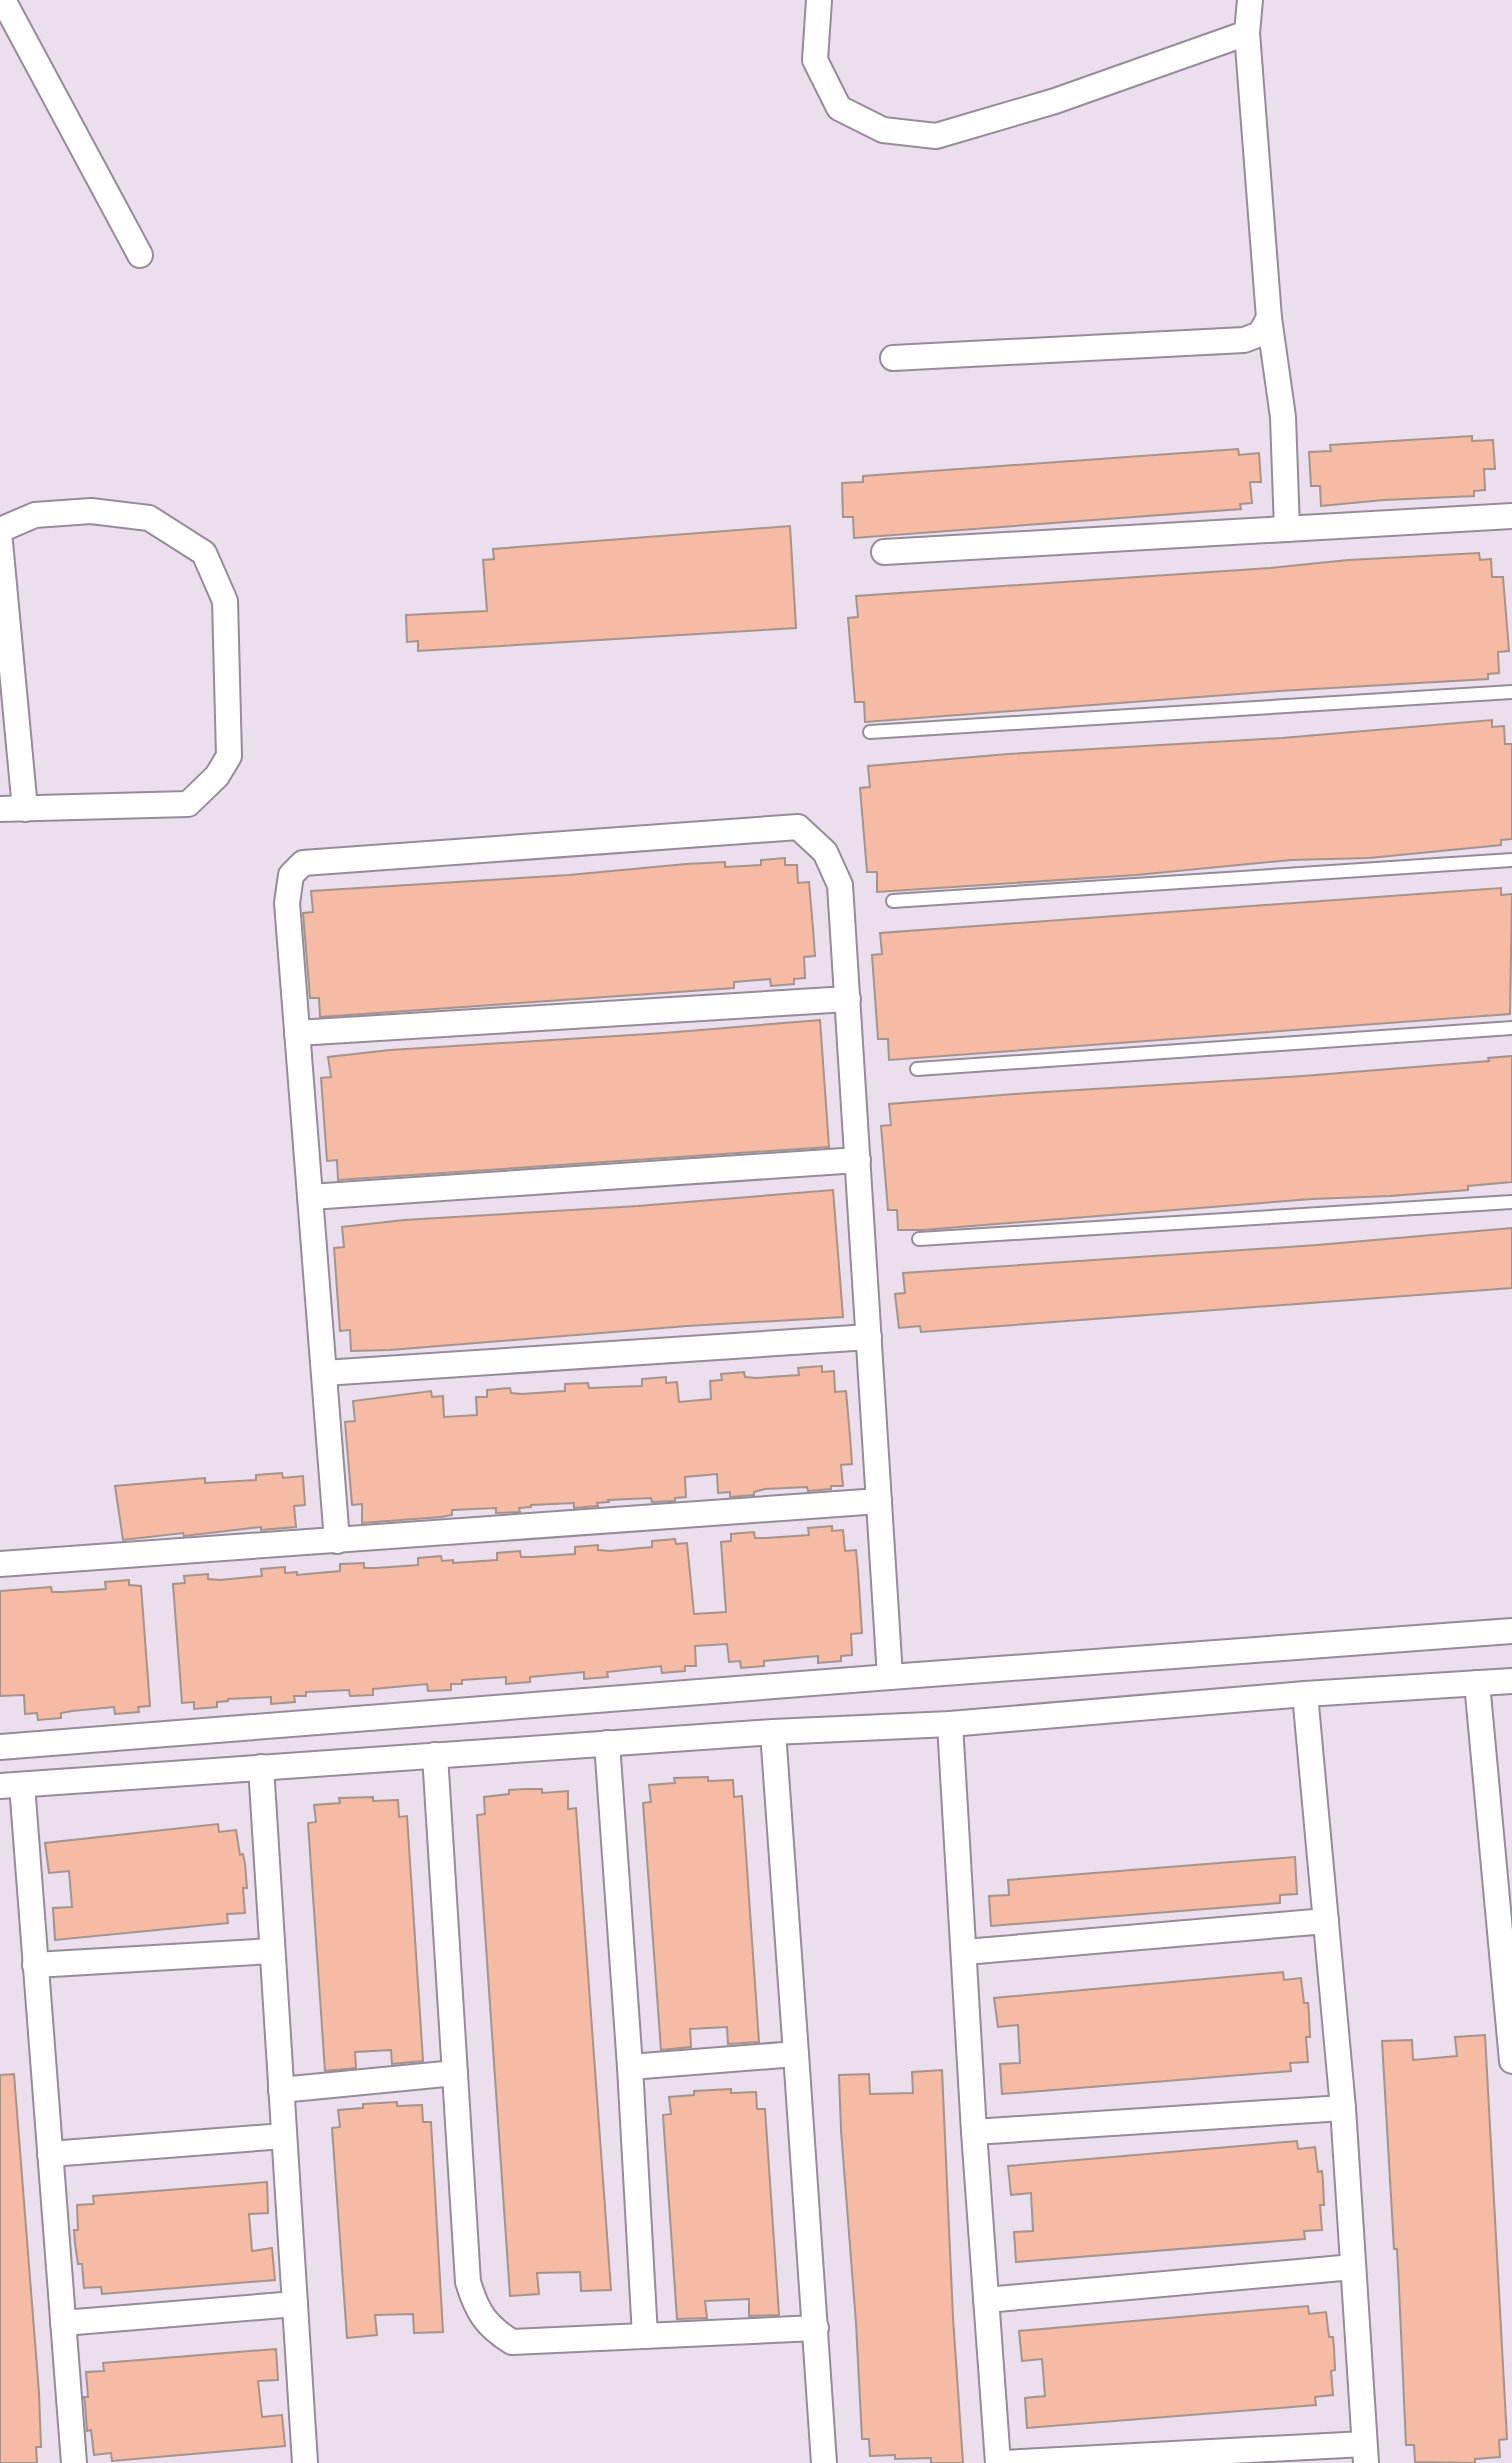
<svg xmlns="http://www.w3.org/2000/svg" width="1512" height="2463" font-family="Figtree,sans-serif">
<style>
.building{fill:#f5bba4;stroke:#a5938c;stroke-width:2}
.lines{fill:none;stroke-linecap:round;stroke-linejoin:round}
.lane-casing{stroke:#968b98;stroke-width:16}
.street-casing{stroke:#968b98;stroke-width:28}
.lane{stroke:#fff;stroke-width:12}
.street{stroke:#fff;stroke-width:24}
</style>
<rect width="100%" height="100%" fill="#ebdeed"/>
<g class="building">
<path d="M1472 436V441L1493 440 1495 469H1484L1485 490 1474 491V496L1384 500 1321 506 1320 486H1311L1309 452 1331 451 1330 445Z"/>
<path d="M1238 449 1239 455 1259 453 1261 482H1250L1252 503 1240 504 1241 509 854 538 853 517H843L842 483 863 482V476Z"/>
<path d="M790 526 796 628 418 651V641L407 642 406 615 487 611 483 560 494 559 493 549Z"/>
<path d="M1479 553 1480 560 1491 559 1492 577H1503L1509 651 1498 652 1499 673 1488 674V679L1279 691 865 722 864 702H855L848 618 858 617 856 596 1270 568 1348 560Z"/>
<path d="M1492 720V727L1504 726 1505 744H1512V839L1501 840V845L1369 858 1291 860 1136 875 877 892V872H867L860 788 870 787 868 766 1008 754 1282 738Z"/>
<path d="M785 858V865H797L798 883 809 882 813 928 815 956 804 957 805 978 794 979V984L771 986 770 979 734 982V988L320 1017 319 998H310L303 913 313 912 311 891 569 875 686 864 725 862V867L761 865V860Z"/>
<path d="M1501 888V895L1512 894 1510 1014 889 1060 888 1039H878L872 955 882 954 880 933Z"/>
<path d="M820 1020 829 1147 338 1180 337 1160 327 1161 321 1078 331 1077 328 1057 390 1050 664 1033Z"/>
<path d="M1512 1056V1182L1468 1186V1190L1390 1196 1312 1199 922 1230H898L897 1210H888L881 1126 891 1125 889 1104 1029 1093 1303 1076 1489 1061 1488 1058Z"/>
<path d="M833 1190 843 1317 687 1326 390 1350 351 1351 350 1330 340 1331 334 1248 344 1247 342 1227 404 1220 638 1206Z"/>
<path d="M1512 1228V1288L960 1329 921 1332 920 1326 899 1328 895 1294 905 1293 903 1273 1317 1245Z"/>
<path d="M822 1366V1372L834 1371 835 1392 846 1391 850 1436 852 1464 841 1465 843 1486H831V1489L808 1491 807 1487 765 1489 754 1492V1495L730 1497V1492L718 1493 717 1474 685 1477 686 1497 675 1498V1501L652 1502 651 1498 608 1500 609 1502 597 1503 598 1506 574 1508V1503L531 1505V1507L519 1508 520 1512 496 1513V1508L452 1510V1515L441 1517 362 1523V1504L352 1505 345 1422 355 1421 353 1401 431 1391 432 1397 443 1396 444 1417 477 1415 476 1397H487V1390L510 1388 511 1393 522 1394 565 1391V1384L588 1383 589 1388 642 1386V1379L666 1377V1383L677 1382 679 1402 711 1399 710 1381 722 1380 721 1374 744 1372 745 1377 756 1378 799 1375 798 1368Z"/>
<path d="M282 1473 283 1478 303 1476 305 1505 294 1506 296 1527 261 1530V1527L184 1536 183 1533 123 1540 115 1486 205 1478V1483L256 1480V1475Z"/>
<path d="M832 1526V1531L843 1530 845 1551 856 1550 858 1571 862 1633 851 1634 852 1655 841 1656V1661L818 1663V1656L764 1661V1666L741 1668 740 1661 729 1662 727 1644 695 1646 696 1666H685V1671L662 1673 661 1666 607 1672 608 1677 584 1679V1672L530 1677V1682L506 1684V1677L462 1680V1684H451V1690L428 1691 427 1684 373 1689V1695L350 1696 349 1690 306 1692V1696H294L295 1702 271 1704V1697L228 1699V1701L217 1702V1707L194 1709V1702L182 1703 173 1584 185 1583 184 1576 208 1574V1579L220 1580 262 1576 261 1569 285 1567V1573L297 1572V1575L340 1571V1564L364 1563V1568H376L418 1565V1558L441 1556 442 1561 453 1560V1563L497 1560V1553L520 1551 521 1557H532L575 1554V1547L598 1545V1550L610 1551 652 1547V1541L675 1539 676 1544 687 1543 694 1614 726 1612 721 1542 731 1541V1534L754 1532 755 1538H766L809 1535 808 1528Z"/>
<path d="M129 1580V1585L141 1586 150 1706 138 1707 139 1712 115 1714 114 1707 72 1711 61 1713V1718L38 1720 37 1713 25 1714 24 1695 0 1696V1591L51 1587 52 1592H63L106 1589 105 1582Z"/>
<path d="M708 1777V1781L733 1780 734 1797 742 1796 759 2042 728 2044 727 2027 690 2029 691 2047 661 2050 643 1803 651 1802 649 1785 675 1783 674 1778Z"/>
<path d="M525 1789H542V1793L568 1791V1809L576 1808 611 2290 581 2291 580 2272 537 2273 539 2294 510 2296 477 1815 485 1814 484 1797 509 1794V1790Z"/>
<path d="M373 1797V1801L398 1800 399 1817 407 1816 423 2061 392 2064 391 2050 355 2052 356 2068 325 2071 308 1823 316 1822 314 1805 340 1803 339 1798Z"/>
<path d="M218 1824 219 1832 236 1830 240 1855 243 1854 245 1864 247 1888H243L245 1913 227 1914 228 1923 55 1940 53 1908 72 1907 69 1871 49 1873 45 1843Z"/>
<path d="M1295 1857 1297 1894 1280 1895V1903L991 1926 989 1896 1009 1895 1008 1880Z"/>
<path d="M1283 1972 1284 1980 1301 1978 1304 2003H1308L1309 2014 1310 2037H1306L1308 2062 1290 2063 1291 2071 1002 2094 1000 2064 1020 2063 1018 2025 998 2027 994 1998Z"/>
<path d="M1485 2035 1507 2439 1499 2440 1500 2457 1475 2459V2463L1415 2462 1414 2445H1406L1399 2288 1397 2249H1394L1382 2041 1412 2040 1413 2060 1457 2056 1455 2037Z"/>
<path d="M942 2070 953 2318 963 2463H931V2458L895 2459V2455L870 2456 869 2439H862L856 2323 841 2130 839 2075 869 2074 870 2094 913 2093 912 2072Z"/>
<path d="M14 2074 39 2393 41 2447H36L37 2463H0V2075Z"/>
<path d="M731 2089V2093L756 2092 757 2109H765L779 2315 749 2316V2299L705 2301 707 2318 677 2319 663 2115 671 2114 669 2097 694 2095V2091Z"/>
<path d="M397 2102V2106L422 2105 423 2122H431L443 2332 414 2333 413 2314 375 2315 377 2335 347 2338 332 2128 340 2127 338 2110 363 2108V2104Z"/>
<path d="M1297 2141 1298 2149 1315 2147 1318 2172 1322 2171 1323 2182 1324 2205H1320L1322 2230 1304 2231 1305 2239 1016 2262 1014 2232 1033 2231 1031 2193 1011 2195 1008 2166Z"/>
<path d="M267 2182 268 2213 249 2214 252 2251 272 2248 275 2280 102 2294 101 2287 84 2288 82 2264H78L75 2244 74 2230H78L77 2205 94 2204 93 2196Z"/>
<path d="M1308 2306 1309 2314 1326 2312 1329 2337H1333L1334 2348 1335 2370 1331 2371 1333 2395 1315 2397 1316 2405 1027 2428 1025 2398 1045 2396 1042 2359 1022 2361 1019 2331Z"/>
<path d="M276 2349 278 2380 258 2381 262 2417 282 2415 285 2446 112 2461 111 2453 94 2455 91 2430 87 2431 85 2404 84 2397H88L86 2372 104 2371 103 2363Z"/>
</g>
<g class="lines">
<g class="lane-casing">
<g id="lane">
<path d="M870 732 1512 692"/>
<path d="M893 901 1512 860"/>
<path d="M917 1069 1512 1028"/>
<path d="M919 1239 1512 1202"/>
</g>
</g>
<g class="street-casing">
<g id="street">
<path d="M3 0 140 255"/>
<path d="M819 0 815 60 839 108 883 130 936 136 1055 101 1247 33"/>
<path d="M1250 0 1247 33 1269 318 1283 417 1287 529"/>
<path d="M893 358 1244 340 1260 334 1269 318"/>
<path d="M0 530 35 515 91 511 149 518 204 553 225 601 229 756 217 776 188 804 0 809"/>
<path d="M0 542 25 809"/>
<path d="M884 552 1512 516"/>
<path d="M297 1033 848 999"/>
<path d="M310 1197 858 1160"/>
<path d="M324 1373 869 1337"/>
<path d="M337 1541 287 903 291 875 303 863 798 827 825 852 840 885 890 1677"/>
<path d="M0 1564 879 1501"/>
<path d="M1477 1683 1512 2061"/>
<path d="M1305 1694 1343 2108 1366 2463"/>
<path d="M950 1724 974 2132 998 2463"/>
<path d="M773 1732 796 2054"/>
<path d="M607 1743 630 2067 645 2336"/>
<path d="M0 1747 890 1677 1512 1631"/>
<path d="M435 1755 468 2282C477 2312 486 2326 512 2342L816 2328"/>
<path d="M261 1767 305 2463"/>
<path d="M22 1785 74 2463"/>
<path d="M0 1786 773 1732 950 1724 1305 1694 1512 1681"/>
<path d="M965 1952 1326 1921"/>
<path d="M35 1965 272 1951"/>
<path d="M630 2067 796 2054 824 2463"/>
<path d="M281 2090 455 2073"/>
<path d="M974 2132 1343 2108"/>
<path d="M50 2154 284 2136"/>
<path d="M986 2300 1353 2267"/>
<path d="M63 2323 295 2304"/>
<path d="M1003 2463 1364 2444"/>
</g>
</g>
<use href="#lane" class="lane"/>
<use href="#street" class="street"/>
</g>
</svg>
